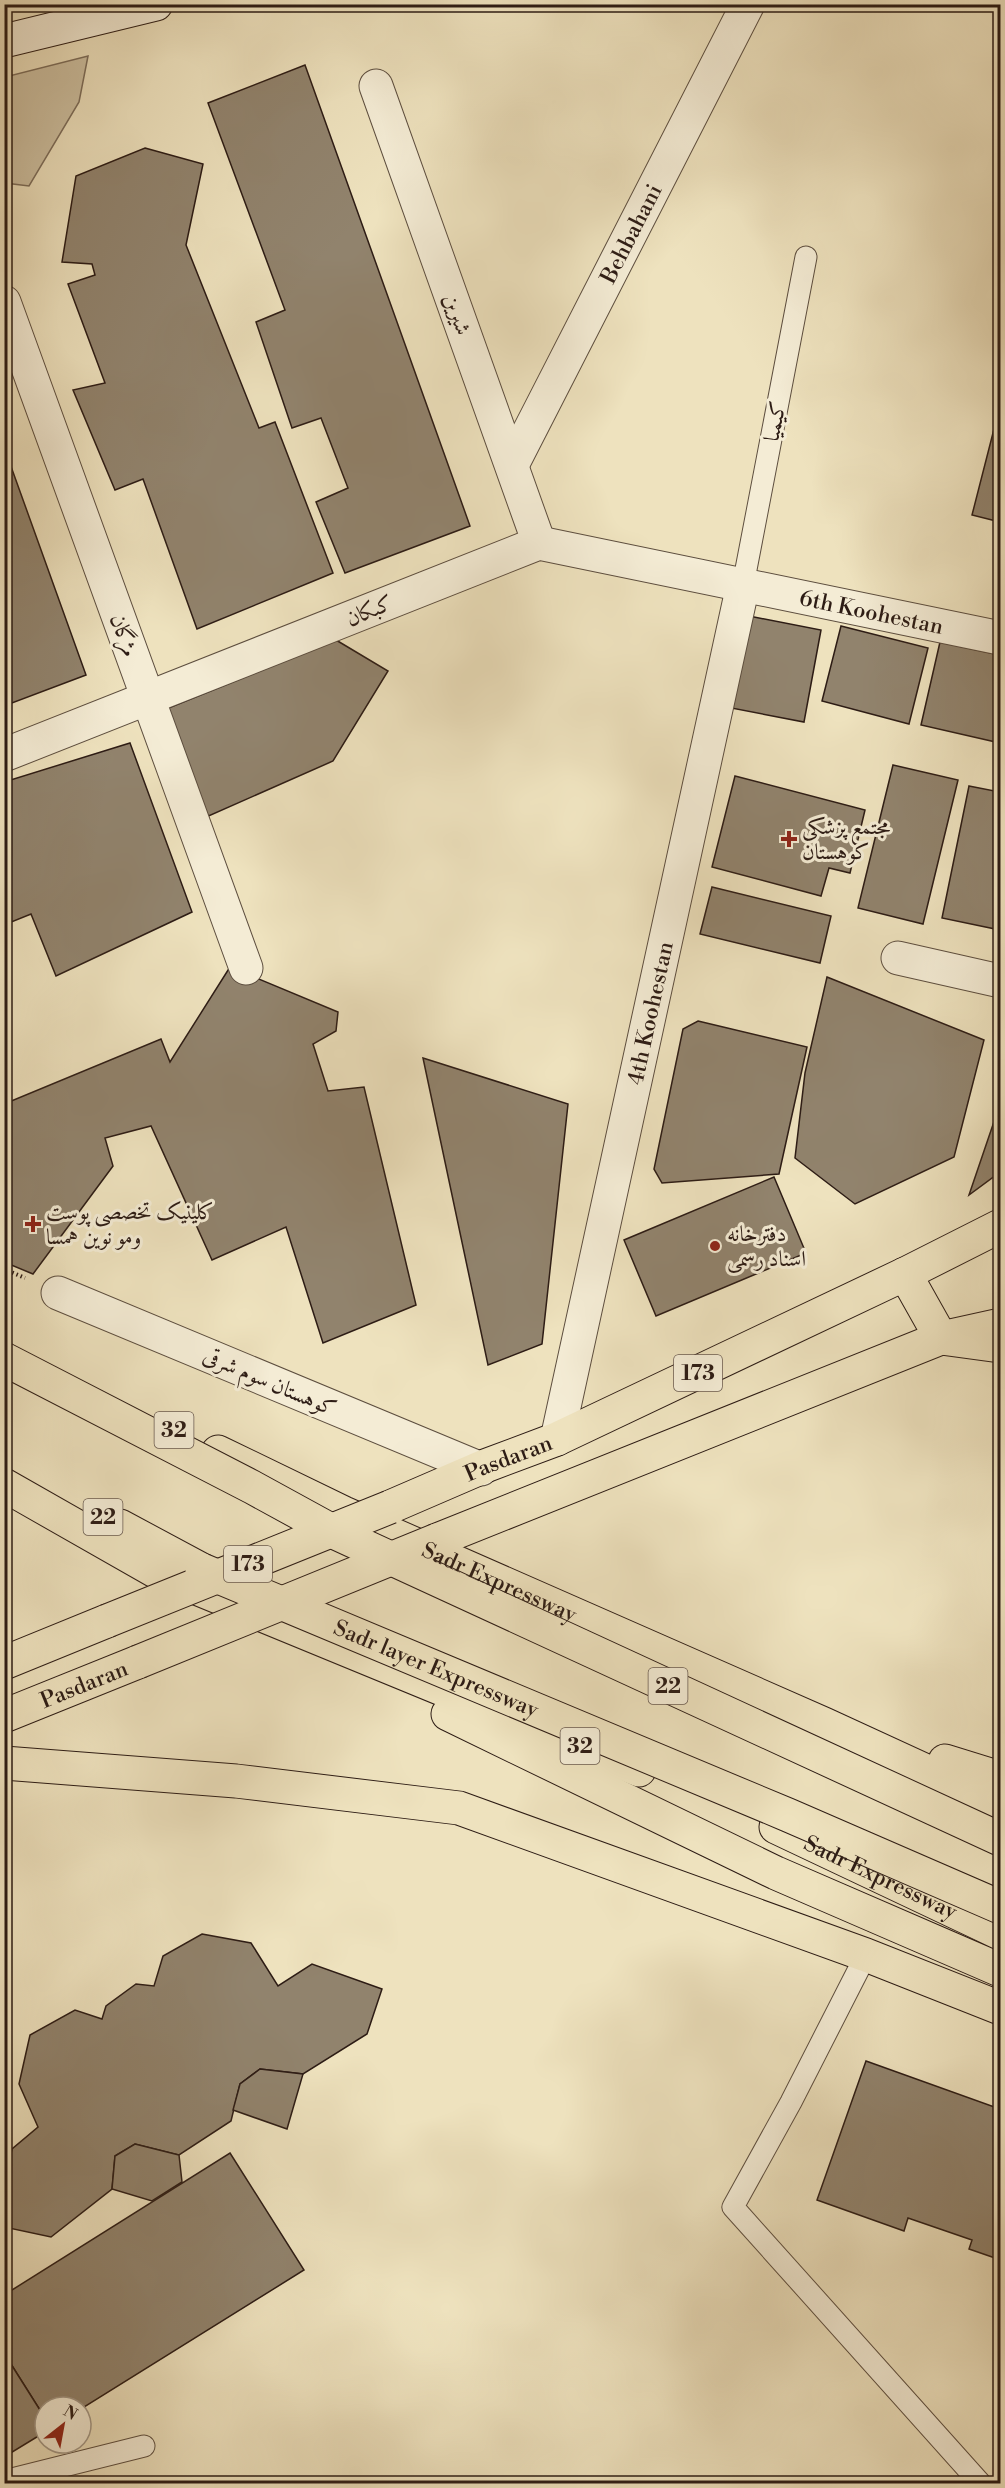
<svg xmlns="http://www.w3.org/2000/svg" width="1005" height="2488" font-family="'Libre Bodoni',Amiri,serif">
<style>
.green{fill:#cdc0a1;stroke:#7d6e5b;stroke-width:1.5}
.building{fill:#91836d;stroke:#2d1c15;stroke-width:1.5}
.lines{fill:none;stroke-linecap:round;stroke-linejoin:round}
.lane-casing{stroke:#5d4e3f;stroke-width:23}
.street-casing{stroke:#5d4e3f;stroke-width:35}
.secondary-casing{stroke:#2d1c15;stroke-width:35}
.primary-casing{stroke:#2d1c15;stroke-width:35}
.highway-casing{stroke:#2d1c15;stroke-width:35}
.path{stroke:#2d1c15;stroke-width:4;stroke-dasharray:1.5 3;stroke-linecap:butt}
.lane{stroke:#f4ecd5;stroke-width:21}
.street{stroke:#f4ecd5;stroke-width:33}
.secondary{stroke:#f4ecd5;stroke-width:33}
.primary{stroke:#eee2be;stroke-width:33}
.highway{stroke:#eee2be;stroke-width:33}
.primary-bridge-casing{stroke:#2d1c15;stroke-width:35;stroke-linecap:butt}
.highway-bridge-casing{stroke:#2d1c15;stroke-width:35;stroke-linecap:butt}
.primary-bridge{stroke:#eee2be;stroke-width:33}
.highway-bridge{stroke:#eee2be;stroke-width:33}
.poi-dot{fill:#8f2418;stroke:#f4ecd5;stroke-width:2}
.labels{text-anchor:middle;stroke-width:6;stroke-linejoin:round;paint-order:stroke}
.shield{fill:#f4ecd5;stroke:#695a4f;stroke-width:1.5}
.shield-label{font-size:21px;font-weight:bold;fill:#2d1c15}
.street-label{font-size:22px;fill:#2d1c15;stroke:#f4ecd5}
.poi-label{font-size:22px;fill:#2d1c15;stroke:#f4ecd5;text-anchor:start}
</style>
<rect width="100%" height="100%" fill="#eee2be"/>
<filter id="stains"><feTurbulence type="fractalNoise" baseFrequency=".00333" numOctaves="4"/><feColorMatrix values="0 0 0 0 .2 0 0 0 0 .09 0 0 0 0 .02 0 0 0 .5 -.17"/></filter>
<radialGradient id="worn" r=".72"><stop offset=".6" stop-color="#630" stop-opacity="0"/><stop offset="1" stop-color="#630" stop-opacity=".3"/></radialGradient>
<path class="green" d="M88 56 79 102 29 186 5 183V77Z"/>
<g class="building">
<path d="M305 65 470 526 345 573 316 502 348 488 321 418 292 428 256 322 285 310 208 103Z"/>
<path d="M145 148 203 164 186 245 259 428 275 422 333 573 197 629 143 479 115 490 73 390 105 383 68 284 95 275 92 264 62 262 76 176Z"/>
<path d="M994 429 1000 431V522L972 515Z"/>
<path d="M4 447 86 675 4 706Z"/>
<path d="M744 615 821 630 804 722 726 707Z"/>
<path d="M841 626 928 648 909 724 822 701Z"/>
<path d="M336 640 388 671 333 761 204 818 166 709Z"/>
<path d="M940 642 1000 655V743L921 725Z"/>
<path d="M130 743 192 912 56 976 31 914 4 925V782Z"/>
<path d="M893 765 958 780 923 924 858 908Z"/>
<path d="M735 776 865 810 850 873 829 868 821 896 712 867Z"/>
<path d="M969 786 1000 792V930L942 918Z"/>
<path d="M712 887 831 916 820 963 700 934Z"/>
<path d="M230 967 338 1012 336 1031 313 1044 328 1091 364 1087 416 1305 323 1343 286 1227 212 1260 151 1126 105 1138 113 1166 33 1274 4 1262V1104L161 1039 170 1062Z"/>
<path d="M827 977 984 1040 954 1157 855 1204 795 1158 805 1073Z"/>
<path d="M698 1021 807 1047 779 1174 662 1183 654 1169 683 1029Z"/>
<path d="M423 1058 568 1104 542 1344 488 1365Z"/>
<path d="M1000 1104V1172L969 1195Z"/>
<path d="M774 1177 806 1253 656 1316 624 1240Z"/>
<path d="M202 1934 251 1943 278 1986 312 1964 382 1989 367 2034 303 2074 260 2069 240 2084 231 2121 179 2155 135 2144 115 2156 112 2189 51 2237 4 2227V2185L12 2149 38 2127 19 2084 30 2035 75 2010 102 2019 106 2006 136 1984 154 1986 163 1956Z"/>
<path d="M866 2061 1000 2109V2243L995 2258 969 2249 972 2240 908 2218 904 2231 817 2200Z"/>
<path d="M260 2069 303 2074 287 2129 233 2110 240 2084Z"/>
<path d="M135 2144 179 2155 182 2182 152 2201 112 2189 115 2156Z"/>
<path d="M230 2153 304 2270 81 2409V2407H45V2418L4 2353V2295Z"/>
<path d="M4 2353 45 2418V2432L9 2454H4Z"/>
</g>
<g class="lines">
<g class="lane-casing">
<g id="lane">
<path d="M743 585 806 257"/>
<path d="M866 1955 791 2102 733 2207 981 2484"/>
<path d="M4 2481 144 2446"/>
</g>
</g>
<g class="street-casing">
<g id="street">
<path d="M376 86 539 543"/>
<path d="M4 302 246 968"/>
<path id="s1" d="M512 465 748 4"/>
<path id="s2" d="M4 755 539 543 1000 638"/>
<path d="M898 958 1000 981"/>
<path d="M58 1293 481 1469"/>
<path id="s3" d="M557 1439 743 585"/>
</g>
</g>
<g class="secondary-casing">
<path id="secondary" d="M4 41 156 4"/>
</g>
<g class="primary-casing">
<g id="primary">
<path d="M905 1274 941 1338"/>
<path id="s4" d="M390 1507 485 1466 557 1439 905 1274 1000 1226"/>
<path d="M437 1540 941 1338 1000 1325"/>
<path d="M4 1663 107 1621"/>
<path id="s5" d="M4 1716 138 1662"/>
</g>
</g>
<g class="highway-casing">
<g id="highway">
<path d="M941 1338 1000 1346"/>
<path id="s6" d="M218 1452 344 1513 824 1724 1000 1805"/>
<path d="M4 1485 155 1571 639 1770"/>
<path d="M120 1526 202 1570"/>
<path d="M448 1714 776 1873 1000 1970"/>
<path d="M945 1761 1000 1778"/>
<path d="M4 1763 236 1781 459 1808 866 1955 1000 2008"/>
<path id="s7" d="M776 1827 1000 1933"/>
</g>
</g>
<path class="path" d="M4 1269 25 1278"/>
<use href="#lane" class="lane"/>
<use href="#street" class="street"/>
<use href="#secondary" class="secondary"/>
<use href="#primary" class="primary"/>
<use href="#highway" class="highway"/>
<g class="primary-bridge-casing">
<g id="primary-bridge">
<path d="M107 1621 390 1507"/>
<path d="M138 1662 437 1540"/>
</g>
</g>
<g class="highway-bridge-casing">
<g id="highway-bridge">
<path d="M4 1359 252 1487 336 1533 1000 1839"/>
<path id="s8" d="M202 1570 788 1815 1000 1907"/>
</g>
</g>
<use href="#primary-bridge" class="primary-bridge"/>
<use href="#highway-bridge" class="highway-bridge"/>
</g>
<g class="poi-dot">
<path d="M786 830h6v6h6v6h-6v6h-6v-6h-6v-6h6z"/>
<path d="M30 1215h6v6h6v6h-6v6h-6v-6h-6v-6h6z"/>
<circle cx="715" cy="1246" r="6"/>
</g>
<g class="labels">
<g class="shield">
<rect x="674" y="1355" width="48" height="36" rx="4.5"/>
<rect x="154.5" y="1412" width="39" height="36" rx="4.5"/>
<rect x="83.5" y="1499" width="39" height="36" rx="4.5"/>
<rect x="224" y="1546" width="48" height="36" rx="4.5"/>
<rect x="648.5" y="1668" width="39" height="36" rx="4.5"/>
<rect x="560.5" y="1728" width="39" height="36" rx="4.5"/>
</g>
<g class="shield-label">
<text x="698" y="1380">173</text>
<text x="174" y="1437">32</text>
<text x="103" y="1524">22</text>
<text x="248" y="1571">173</text>
<text x="668" y="1693">22</text>
<text x="580" y="1753">32</text>
</g>
<g class="street-label">
<text dy="8" stroke="none"><textPath href="#s1" startOffset="260">Behbahani</textPath></text>
<text transform="translate(458 314) rotate(70)" y="8">شیرین</text>
<text transform="translate(774 421) rotate(-79)" y="8">کیمیا</text>
<text transform="translate(369 610) rotate(-22)" y="8">کبکان</text>
<text dy="8" stroke="none"><textPath href="#s2" startOffset="915">6th Koohestan</textPath></text>
<text transform="translate(125 635) rotate(70)" y="8">مژگان</text>
<text dy="8" stroke="none"><textPath href="#s3" startOffset="436">4th Koohestan</textPath></text>
<text transform="translate(270 1381) rotate(23)" y="8">کوهستان سوم شرقی</text>
<text dy="8" stroke="none"><textPath href="#s4" startOffset="128">Pasdaran</textPath></text>
<text dy="8" stroke="none"><textPath href="#s6" startOffset="310">Sadr Expressway</textPath></text>
<text dy="8" stroke="none"><textPath href="#s8" startOffset="254">Sadr layer Expressway</textPath></text>
<text dy="8" stroke="none"><textPath href="#s5" startOffset="86">Pasdaran</textPath></text>
<text dy="8" stroke="none"><textPath href="#s7" startOffset="116">Sadr Expressway</textPath></text>
</g>
<g class="poi-label">
<text x="802" y="834">مجتمع پزشکی<tspan x="802" dy="25">کوهستان</tspan></text>
<text x="46" y="1219">کلینیک تخصصی پوست<tspan x="46" dy="25">ومو نوین همسا</tspan></text>
<text x="727" y="1241">دفترخانه<tspan x="727" dy="25">اسناد رسمی</tspan></text>
</g>
</g>
<rect width="1005" height="2488" fill="none" stroke="#eee2be" stroke-width="24"/>
<rect x="6" y="6" width="993" height="2476" fill="none" stroke="#2d1c15" stroke-width="3"/>
<rect x="12" y="12" width="981" height="2464" fill="none" stroke="#2d1c15" stroke-width="1.5"/>
<g transform="translate(63 2425) rotate(31)"><circle r="28" fill="#f4ecd5" stroke="#a49988" stroke-width="1.5"/>
<path d="M0-4.5L10 22L0 15L-10 22Z" fill="#8f2418"/>
<text y="-9" font-size="16" font-weight="bold" text-anchor="middle" fill="#2d1c15">N</text>
</g>
<rect width="100%" height="100%" filter="url(#stains)"/>
<rect width="100%" height="100%" fill="url(#worn)"/>
</svg>
